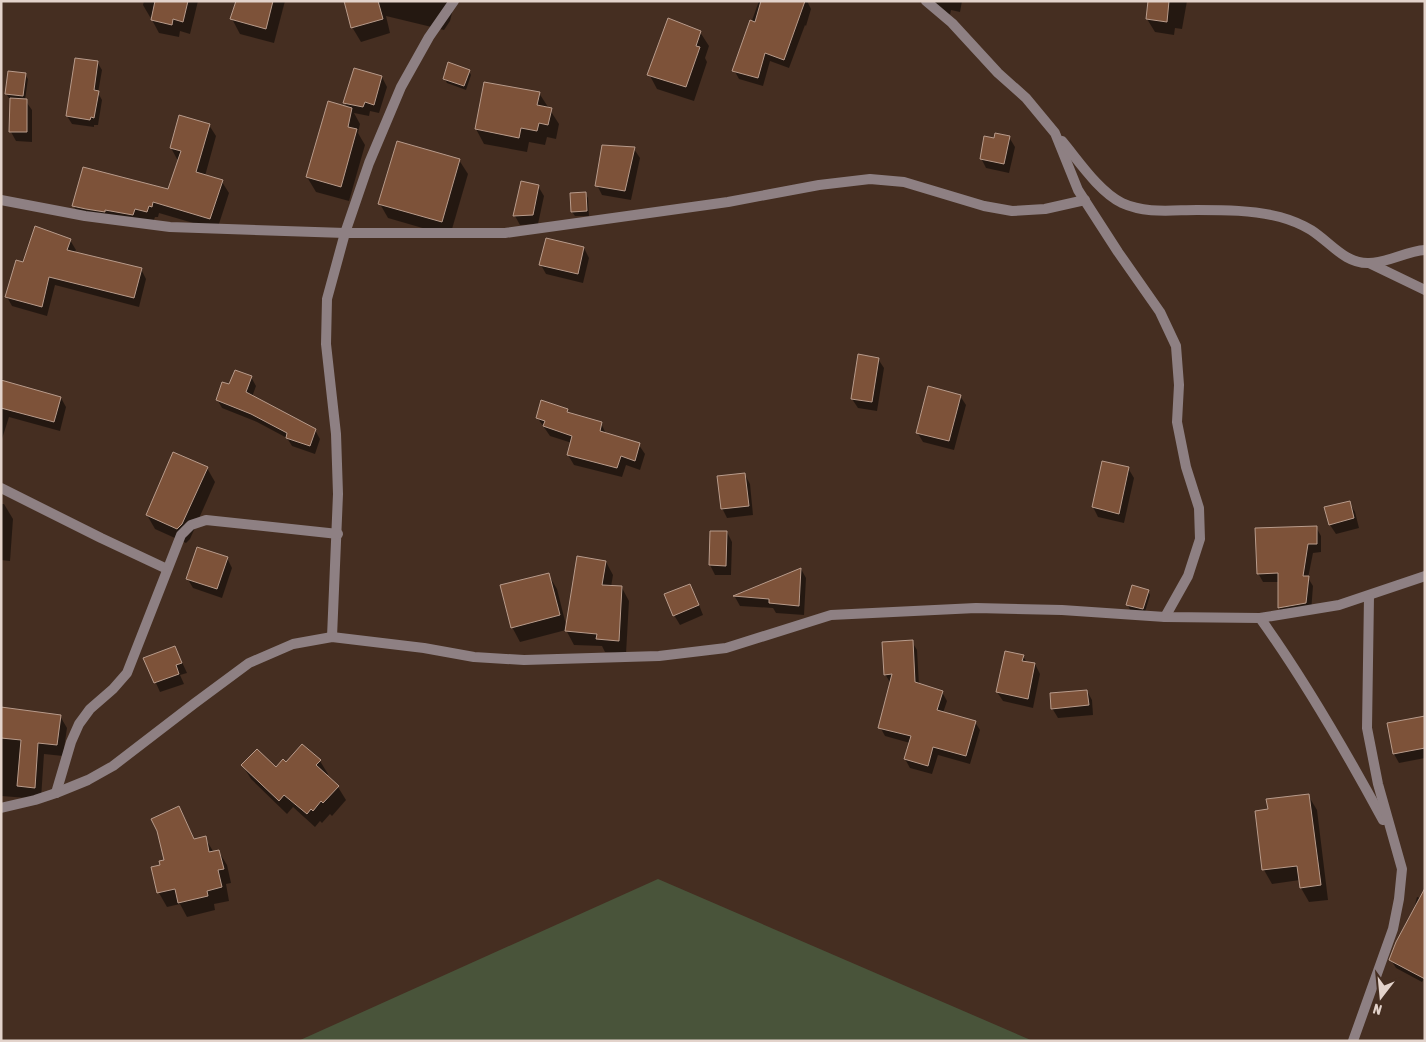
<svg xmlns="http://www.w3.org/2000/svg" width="1426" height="1042" font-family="'Asap Condensed',sans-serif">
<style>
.green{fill:#49543a}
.shadow{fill:#0007}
.building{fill:#7d5239;stroke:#b89b8b}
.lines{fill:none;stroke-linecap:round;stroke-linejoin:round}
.minor{stroke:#8e8083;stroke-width:10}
</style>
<rect width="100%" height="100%" fill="#452e21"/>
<path class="green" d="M658 879 996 1025 1033 1041H298Z"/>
<g class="shadow">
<path d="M144 1H198L190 34 180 31 179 37 159 33 152 20V18L150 17 143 5Z"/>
<path d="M237 1H285L274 43 240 34 232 19Z"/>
<path d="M345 1H455L450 21 444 30 386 16 390 33 361 42 352 27Z"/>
<path d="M759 1H807L811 9 806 26 805 25 789 68 770 61 763 86 739 79 734 70Z"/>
<path d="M924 1H962L960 12 951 10 950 15Z"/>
<path d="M1150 1H1187L1182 29 1175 28 1174 35 1155 32 1147 19Z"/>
<path d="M668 19 700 32 709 46 705 58 707 62 694 101 657 89 649 74Z"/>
<path d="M97 62 102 70 98 93 102 100 98 125H94V127L72 124 67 116Z"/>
<path d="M469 71 471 75 466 90 447 83 444 78Z"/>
<path d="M25 75 28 79 25 100 32 110V142L16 141 11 132V98H9L6 94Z"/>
<path d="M382 77 387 87 379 113 370 111 369 116 354 113 360 124 358 133 365 145 349 201 316 192 307 177 348 108 345 103Z"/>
<path d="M539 93 559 124 556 139 547 137 545 145 529 142 527 152 484 144 476 129Z"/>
<path d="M209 125 216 136 205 176 222 182 229 193 217 230 159 213 158 217H155L153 223 80 217 74 206 169 190 180 160 177 159 171 148Z"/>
<path d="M1009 137 1015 147 1009 173 986 168 981 158 995 140Z"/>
<path d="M634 149 640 158 631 200 602 195 597 185Z"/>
<path d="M459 160 468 174 450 236 388 218 380 204Z"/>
<path d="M538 186 544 196 538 224 520 225 515 216Z"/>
<path d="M585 193 588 198 589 216H575L572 212 571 194Z"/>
<path d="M70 240 76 250 74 253 141 269 146 279 139 307 55 285 47 316 12 306 7 297 23 263Z"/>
<path d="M584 248 589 258 583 283 546 274 541 265Z"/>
<path d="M878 359 884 368 877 411 858 408 852 399Z"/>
<path d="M251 377 256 386 252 397 315 430 320 439 315 454 292 446 287 438 257 422 222 408 217 399 230 386Z"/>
<path d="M1 378 7 383 61 398 66 407 60 431 9 417 1 442Z"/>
<path d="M960 396 966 405 954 450 923 442 917 432Z"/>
<path d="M567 410 569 414 601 423 606 434 639 445 645 454 640 470 626 465 622 477 574 465 568 455 572 443 550 436 537 417Z"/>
<path d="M207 468 215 482 190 539 186 543 155 529 147 515Z"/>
<path d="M1128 468 1134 478 1124 523 1098 517 1093 507Z"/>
<path d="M745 475 750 484 753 515 727 518 722 508Z"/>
<path d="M1349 502 1355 512 1359 528 1336 534 1330 525 1326 508Z"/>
<path d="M1 504H4L13 519 10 561 1 560Z"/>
<path d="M1316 527 1321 536V552L1313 553 1308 578 1313 586 1311 612 1284 616 1279 608V582H1263L1258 573Z"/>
<path d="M727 532 732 542 731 575H715L710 565Z"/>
<path d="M227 558 232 568 222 598 193 588 187 578Z"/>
<path d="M606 562 613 575 611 587 622 588 629 601 626 654 605 652 602 646 574 645 566 630 520 642 512 627 548 574 557 589 567 629Z"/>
<path d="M801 569 806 578 804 615 776 613 773 608 740 606 735 597Z"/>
<path d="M1148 591 1150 595 1145 612 1130 610 1128 605Z"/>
<path d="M695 595 703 615 680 625 674 615Z"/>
<path d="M912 642 917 650 919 685 942 692 947 701 943 713 975 722 980 730 970 764 938 755 932 774 910 768 905 759 910 743 885 736 880 727 891 684 885 674Z"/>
<path d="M175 647 187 673 180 675 184 684 160 692 145 659Z"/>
<path d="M1023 656 1027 663 1035 664 1040 674 1033 708 1003 701 997 692Z"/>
<path d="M1087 691 1092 700 1093 715 1058 718 1052 708Z"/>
<path d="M1 709 60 716 67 728 63 756 44 754 41 799 1 796Z"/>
<path d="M1425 718V758L1399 763 1394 754Z"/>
<path d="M320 761 328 774 326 776 338 787 346 800 332 816 330 814 322 823 320 821 315 827 293 807 287 814 251 779 243 766 276 768 286 763Z"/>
<path d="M1308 795 1317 810 1328 900 1309 902 1301 888 1300 880 1272 884 1264 870 1269 810Z"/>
<path d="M179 808 195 840 205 838 213 851 219 852 227 865 231 883 226 884 229 901 214 904 215 910 187 917 180 904 167 907 159 893 153 868 162 866 166 861Z"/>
<path d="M1417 897 1425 899V977L1422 982 1396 968 1391 960 1413 913Z"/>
</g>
<g class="building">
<path d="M155 1H188L183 22 173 19 172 25 151 20Z"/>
<path d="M236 1H273L266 29 230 19Z"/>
<path d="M344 1H378L383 19 351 28Z"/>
<path d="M761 1H805L784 60 765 53 758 78 732 71 750 20 755 22Z"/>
<path d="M1148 1H1169L1167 22 1146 19Z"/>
<path d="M668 18 701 31 696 46 700 47 686 87 647 75Z"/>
<path d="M75 58 98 61 94 90 99 91 94 118 91 117 90 120 66 116Z"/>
<path d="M448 62 470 70 464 86 443 79Z"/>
<path d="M354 68 382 76 374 105 365 102 363 107 343 103Z"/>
<path d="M8 71 26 73 23 96 5 94Z"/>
<path d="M484 82 540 92 537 105 552 108 548 125 539 123 537 131 521 128 519 138 475 129Z"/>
<path d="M10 98 27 99V132H9Z"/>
<path d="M328 101 352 108 348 127 357 129 341 187 306 177Z"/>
<path d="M179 115 210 124 196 172 223 180 210 219 153 202 152 207 149 206 147 212 135 209 133 215 105 210V212L86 209 72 206 83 167 168 189 181 151 170 148Z"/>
<path d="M995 133 1010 136 1004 164 980 159 984 136 994 138Z"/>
<path d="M397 141 460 159 442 222 378 204Z"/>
<path d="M602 145 635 147 625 191 595 186Z"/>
<path d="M521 181 539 185 533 215 513 216Z"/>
<path d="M586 192 587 211 571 212 570 193Z"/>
<path d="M35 226 71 239 67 250 142 268 134 298 49 277 42 307 5 297 16 260 23 262Z"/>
<path d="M546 238 584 247 578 274 539 265Z"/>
<path d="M858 354 879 358 872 402 851 399Z"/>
<path d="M235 370 252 376 246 392 316 429 310 446 286 438 287 433 251 414 216 400 222 382 229 384Z"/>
<path d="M1 380 61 397 54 422 1 408Z"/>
<path d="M928 386 961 395 949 441 916 433Z"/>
<path d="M541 400 568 409 567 412 602 422 600 431 640 443 635 461 621 456 617 468 567 455 572 436 543 426 545 421 536 418Z"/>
<path d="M173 452 208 467 182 524 177 529 146 515Z"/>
<path d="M1102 461 1129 467 1119 514 1092 507Z"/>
<path d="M745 473 749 506 721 509 717 476Z"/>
<path d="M1350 501 1354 518 1329 525 1324 507Z"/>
<path d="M1317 526V544H1308L1303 576H1309L1306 603 1278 608V573L1257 574 1255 528Z"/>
<path d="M710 531H727L726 566 709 565Z"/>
<path d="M197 547 228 557 217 589 186 579Z"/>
<path d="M577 556 606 561 602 585 622 586 619 641 596 639 597 634 565 631Z"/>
<path d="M801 568 799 606 769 603V599L733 596Z"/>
<path d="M549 573 560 615 511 628 500 585Z"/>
<path d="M690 584 699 605 673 616 664 594Z"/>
<path d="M1132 585 1149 590 1143 609 1126 605Z"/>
<path d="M913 640 915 682 943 691 937 710 976 721 966 756 933 747 928 766 904 759 911 736 878 728 892 674 884 675 882 642Z"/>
<path d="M175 646 182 663 176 665 179 674 154 683 143 658Z"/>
<path d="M1005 651 1024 655 1022 661 1035 663 1028 699 996 692Z"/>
<path d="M1087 690 1089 705 1051 709 1050 693Z"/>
<path d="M1 707 61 715 57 745 38 743 35 788 17 786 21 740 1 738Z"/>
<path d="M1425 716V748L1393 754 1387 723Z"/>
<path d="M302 744 321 760 316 765 339 786 323 803 321 801 313 811 311 809 307 814 284 795 279 801 241 765 257 749 276 767 283 759 286 762Z"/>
<path d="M1309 794 1321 885 1300 888 1297 866 1262 870 1255 811 1268 809 1266 799Z"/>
<path d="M179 806 194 839 206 836 209 852 219 850 224 869 218 870 222 887 207 891 208 896 178 903 175 889 157 893 151 867 160 865 159 861 164 860 157 831 151 819Z"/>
<path d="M1425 888V979L1389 960 1396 942Z"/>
</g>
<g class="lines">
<g class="minor">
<path d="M926 1 952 23 998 73 1026 98 1055 133 1078 190 1118 252 1160 312 1176 346 1179 385 1177 422 1186 467 1199 508 1200 539 1188 576 1165 617"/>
<path d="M1062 141C1078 160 1099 192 1122 203 1146 214 1172 210 1197 210 1224 210 1253 210 1280 217 1291 220 1301 224 1311 230 1330 242 1345 264 1369 263 1388 263 1406 251 1425 250"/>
<path d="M1 200 85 216 170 227 345 233H505L728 202 819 185 870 179 904 182 984 206 1012 211 1045 209 1085 200"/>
<path d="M1369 263 1425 290"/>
<path d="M1 488 101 538 167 569"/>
<path d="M1260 618C1306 682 1345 750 1383 820"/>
<path d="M332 637 338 494 336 434 326 344 327 299 345 233 369 163 401 87 429 37 454 1"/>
<path d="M56 793 71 742 79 724 90 709 113 689 127 673 181 535 191 525 206 520 338 534"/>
<path d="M1 808 35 800 56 793 88 780 113 766 195 703 249 663 293 644 332 637 424 648 474 657 524 660 659 656 726 648 831 615 976 608 1062 610 1165 617 1260 618 1339 605 1425 576"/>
<path d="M1353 1041 1393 929 1399 899 1402 869 1378 784 1367 728 1369 596"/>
</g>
</g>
<rect width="1426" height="1042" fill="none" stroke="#e3d3cb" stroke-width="5"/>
<g transform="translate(1381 997) rotate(196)" stroke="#452e21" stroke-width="4" paint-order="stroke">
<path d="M0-4L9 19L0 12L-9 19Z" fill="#e3d3cb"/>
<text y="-8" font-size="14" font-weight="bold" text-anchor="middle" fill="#e3d3cb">N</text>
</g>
</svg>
